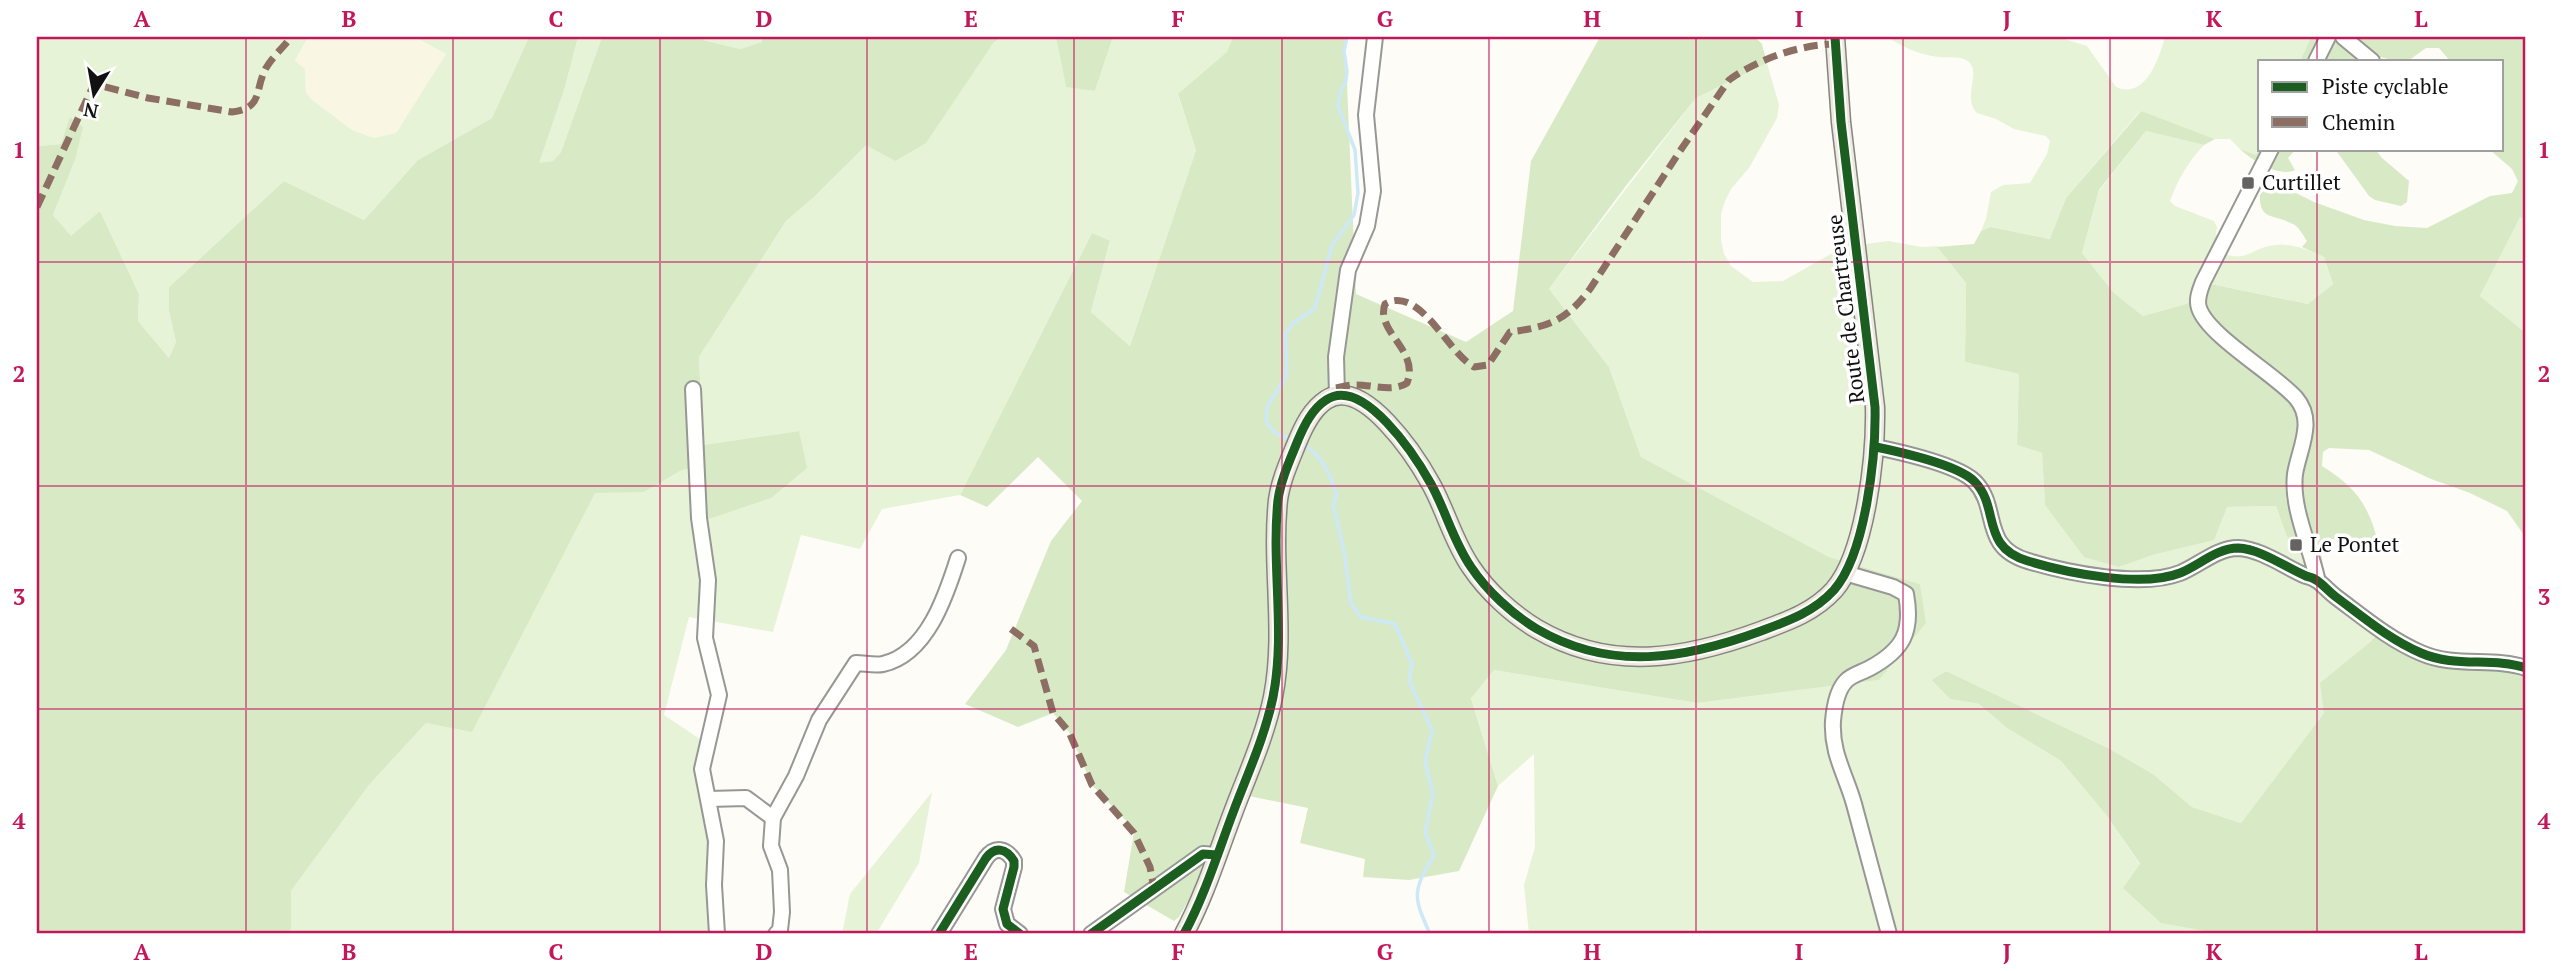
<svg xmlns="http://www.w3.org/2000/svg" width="2563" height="971" font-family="'PT Serif',serif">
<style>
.farmland{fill:#f9f7e4}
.green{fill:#e7f3d7}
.forest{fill:#d8eac5}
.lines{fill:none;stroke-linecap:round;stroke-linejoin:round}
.stream{stroke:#cde8f7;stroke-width:3.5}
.minor-casing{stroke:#979795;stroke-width:18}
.major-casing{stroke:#858482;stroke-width:21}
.minor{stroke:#fffffe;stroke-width:14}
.major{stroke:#ede9dc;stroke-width:18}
.quiet{stroke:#8d6e63;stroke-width:7;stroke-dasharray:14 7;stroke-linecap:butt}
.cycleway-casing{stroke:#fff;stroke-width:13}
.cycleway{stroke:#1b5e20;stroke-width:9}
.grid{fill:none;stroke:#c2185b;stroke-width:2;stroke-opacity:0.55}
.poi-dot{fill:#646362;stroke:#fff;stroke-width:2.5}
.labels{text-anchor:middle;stroke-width:7;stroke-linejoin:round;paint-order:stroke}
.poi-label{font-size:21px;fill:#111;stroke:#fff;text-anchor:start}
.street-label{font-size:21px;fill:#111;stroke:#fff}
.neatline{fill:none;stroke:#c2185b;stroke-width:2.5}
.grid-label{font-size:23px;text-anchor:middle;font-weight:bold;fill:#c2185b}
</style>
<rect width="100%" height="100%" fill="#fdfcf7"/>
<path class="farmland" d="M308 37H415L446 54 396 133 374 138 352 130 311 99 306 92 305 69 295 62Z"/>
<g class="green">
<path d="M37 37H308L295 61 305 69 306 92 311 99 352 130 374 138 396 133 446 54 415 37H529L492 118 418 160 364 220 284 181 169 287V311L176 342 169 358 138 321 139 294 100 211 71 237 53 215 75 160 61 144 39 146 37 150Z"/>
<path d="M578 37H602L561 152 553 161 538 164 565 87Z"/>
<path d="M704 37H762V42L740 49 703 40Z"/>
<path d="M1002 37H1056L1066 86 1095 91 1113 37H1233L1228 52 1178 95 1196 150 1130 346 1091 312 1110 242 1092 233 960 495 882 509 860 549 801 535 773 632 689 617 664 715 700 739 716 934H286L291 929V891L369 785 426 723 472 731 595 492H644L682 470 702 465 799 431 703 445 699 357 786 221 814 197 866 144 895 161 994 42Z"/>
<path d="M1888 37H2058L2087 46 2116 87C2145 100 2159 59 2165 37H2311L2300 61H2260V148L2257 156 2240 149 2230 139H2215L2140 111 2066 198 2051 239 1991 227 1981 231 1986 219 1991 192 2003 185 2030 183 2047 154 2050 141 2046 136 2014 129 1996 119 1977 113C1962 98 1981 73 1969 62 1962 55 1947 58 1938 57 1919 54 1903 48 1888 37Z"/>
<path d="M1767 63 1779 105 1777 118 1749 168 1731 189 1725 201 1721 214V240L1724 254 1731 266 1753 282 1783 281 1843 247 1888 241 1922 247 1939 246 1937 247 1966 283 1965 362 2019 374 2017 445 2042 453 2045 505 2119 567 2156 554 2226 507 2276 506 2287 537 2321 548 2324 576 2339 591 2385 627 2369 643 2324 713 2241 823 2192 807 2153 774 2108 748 1946 671 1933 680 1950 699 1979 704 2007 728 2061 761 2107 816 2140 865 2223 934H1529L1524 885 1535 847 1534 754 1498 786 1471 697 1494 670 1697 703 1879 680 1925 623 1920 584 1829 557 1641 457 1609 367 1549 289 1696 98Z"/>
<path d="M2146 131 2204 145C2188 162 2178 179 2170 201L2175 206 2214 221 2217 227 2216 234 2227 255C2247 260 2251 250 2269 246 2289 242 2307 249 2324 257L2333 284 2308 304 2211 284 2186 304 2143 316 2114 293 2082 253 2099 191Z"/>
<path d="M2520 216 2526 220V333L2480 296Z"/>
<path d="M932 792 919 863 876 934H842L850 894Z"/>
</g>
<g class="forest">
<path d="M529 37H578L565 87 539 163 553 161 561 152 602 37H704L703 40 740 49 762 42V37H1002L994 42 926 143 895 161 866 145 814 197 786 221 699 357 703 445 799 431 807 468 771 498 706 520 702 466 682 470 644 492 595 493 472 732 426 723 369 785 291 891V929L286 934H37V150L39 146 61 144 70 117 83 127 75 160 53 215 71 236 100 211 139 294 138 321 169 358 176 342 169 311V287L284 181 364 220 418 160 492 118Z"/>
<path d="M1056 37H1113L1095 91 1066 87Z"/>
<path d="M1233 37H1345L1356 294 1466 342 1513 311 1531 161 1600 37H1755L1762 44 1767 63 1696 98 1625 187 1549 289 1609 367 1641 457 1829 557 1920 584 1926 623 1879 680 1697 703 1494 670 1471 698 1498 786 1459 871 1409 880 1363 877 1365 859 1300 843 1308 808 1249 796 1179 917 1174 921 1124 892 1134 832 1132 827 1092 785 1069 732 1053 713 1018 727 965 704 1006 650 1051 541 1082 501 1038 457 987 507 960 495 1092 233 1110 241 1091 312 1130 346 1196 150 1178 94 1227 52Z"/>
<path d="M2311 37H2526V220L2520 217 2480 296 2526 333V538L2507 511 2470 493 2431 479 2369 450 2329 448 2323 452 2322 466C2352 485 2366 500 2376 535L2372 541 2359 543 2325 538 2320 542 2321 548 2287 537 2276 506 2227 507 2214 540 2156 554 2119 567 2084 557 2045 505 2042 453 2017 445 2019 374 1965 362 1966 283 1937 247 1974 244 1981 231 1991 227 2050 239 2066 198 2141 111 2215 139 2204 145 2146 131 2099 190 2082 253 2114 293 2143 316 2186 304 2211 284 2308 304 2333 284 2324 257 2302 247 2307 241C2303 235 2299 227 2293 224 2274 214 2259 221 2260 195L2269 185 2276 183 2314 202 2364 220 2395 226 2427 228 2490 196 2512 193 2518 181 2512 169 2489 149H2502V61H2450L2439 48H2426L2408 61H2395L2381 57 2356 61H2300Z"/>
<path d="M2260 148 2296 149 2288 158 2295 170C2280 178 2251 160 2240 149L2256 155Z"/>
<path d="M2335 149H2375L2382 158 2409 181 2407 202 2401 206 2375 200 2369 196Z"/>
<path d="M2385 627C2411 643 2448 659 2479 659 2498 659 2508 653 2526 665V934H2223L2161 923 2123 888 2140 864 2107 816 2061 761 2007 728 1979 704 1950 699 1932 680 1946 671 2108 748 2153 774 2192 807 2241 823 2324 713 2320 683 2369 643Z"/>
</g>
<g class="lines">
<g class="stream">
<path d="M1291 440 1275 433 1266 422 1267 407 1286 376 1287 363 1285 335 1292 324 1315 308 1332 245 1354 215 1358 193 1355 150 1338 106 1341 90 1346 81 1347 71 1344 51 1347 37"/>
<path d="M1302 444C1323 455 1330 474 1337 496L1333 504 1344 551 1351 604 1361 617 1395 624 1412 664 1409 681 1432 730 1425 762 1433 794 1425 832 1434 855C1412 892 1413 896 1430 934"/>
</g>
<g class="minor-casing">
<g id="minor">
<path d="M2343 37 2372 61"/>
<path d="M2316 61 2328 37"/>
<path d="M2271 149 2203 282C2200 290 2196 299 2199 308 2208 336 2275 374 2296 398 2316 421 2299 449 2295 474 2291 508 2310 546 2317 578"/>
<path d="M693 389 699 518 708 580 705 638 719 695 702 769 716 841 714 885 717 934"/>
<path d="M1337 395 1336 357 1348 270 1367 226 1373 191 1366 115 1375 37"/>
<path d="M1876 447C1900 452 1959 465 1975 482 2000 508 1980 547 2028 561 2067 573 2142 588 2180 573 2198 566 2217 548 2238 548 2261 549 2285 567 2306 576 2320 579 2324 588 2336 597 2363 617 2390 640 2421 653 2455 668 2492 657 2526 668"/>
<path d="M1845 573 1893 587 1906 594C1913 632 1903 650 1870 668 1863 672 1851 675 1846 681 1837 690 1834 709 1833 721 1831 753 1846 775 1854 804 1866 847 1877 891 1889 934"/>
<path d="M709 799 746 798 773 818"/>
<path d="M776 934 780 930 782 912 780 870 771 846 773 818 796 776 819 720 856 663C864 663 875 666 883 664 927 654 946 596 958 558"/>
<path d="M939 934 986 858C995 846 1006 848 1014 861V867L1003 909 1007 924 1020 934"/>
<path d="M1091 934 1203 854 1217 855"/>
</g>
</g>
<g class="major-casing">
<path id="major" d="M1184 934C1205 895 1218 852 1234 810 1248 773 1265 736 1273 697 1286 632 1271 566 1278 500 1281 479 1290 460 1298 440 1304 426 1312 409 1326 400 1363 375 1416 457 1431 484 1446 511 1453 541 1471 567 1487 591 1512 614 1537 629 1611 672 1685 659 1761 631 1788 621 1814 612 1834 590 1866 553 1876 455 1875 407L1841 122 1835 37"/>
</g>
<use href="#minor" class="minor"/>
<use href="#major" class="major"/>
<g class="quiet">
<path d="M37 207 94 84 148 98 232 112C264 108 254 90 266 68 273 56 283 48 291 37"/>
<path d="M1336 388C1342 387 1348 385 1354 385 1371 384 1392 393 1407 383 1420 350 1375 332 1385 304 1419 284 1448 353 1474 367L1488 365 1510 332C1548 327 1566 321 1590 289L1682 148 1729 80C1758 59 1799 45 1834 44"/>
<path d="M1011 629 1034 646 1053 713 1069 732 1092 785 1134 833 1150 867 1154 889"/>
</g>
<g class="cycleway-casing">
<g id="cycleway">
<path d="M1876 447C1900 452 1959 465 1975 482 2000 508 1980 547 2028 561 2067 573 2142 588 2180 573 2198 566 2217 548 2238 548 2261 549 2285 567 2306 576 2320 579 2324 588 2336 597 2363 617 2390 640 2421 653 2455 668 2492 657 2526 668"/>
<path d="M939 934 986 858C995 846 1006 848 1014 861V867L1003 909 1007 924 1020 934"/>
<path d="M1091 934 1203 854 1217 855"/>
<path d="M1184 934C1205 895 1218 852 1234 810 1248 773 1265 736 1273 697 1286 632 1271 566 1278 500 1281 479 1290 460 1298 440 1304 426 1312 409 1326 400 1363 375 1416 457 1431 484 1446 511 1453 541 1471 567 1487 591 1512 614 1537 629 1611 672 1685 659 1761 631 1788 621 1814 612 1834 590 1866 553 1876 455 1875 407L1841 122 1835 37"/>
</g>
</g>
<use href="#cycleway" class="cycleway"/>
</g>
<path class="grid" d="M246 37V934M453 37V934M660 37V934M867 37V934M1074 37V934M1282 37V934M1489 37V934M1696 37V934M1903 37V934M2110 37V934M2317 37V61M2317 149V934M37 262H2526M37 486H2526M37 709H2526"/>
<g class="poi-dot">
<rect x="2241" y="176" width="14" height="14" rx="3.5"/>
<rect x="2289" y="538" width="14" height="14" rx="3.5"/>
</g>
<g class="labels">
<g class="poi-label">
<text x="2262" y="190">Curtillet</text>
<text x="2310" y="552">Le Pontet</text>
</g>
<g class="street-label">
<text transform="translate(1846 309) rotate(-97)" y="7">Route de Chartreuse</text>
</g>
</g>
<rect width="2563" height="971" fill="none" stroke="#ffffff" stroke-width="77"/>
<rect x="2258" y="60" width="245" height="91" fill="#ffffff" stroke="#a0a0a0" stroke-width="2"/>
<rect x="2272" y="82" width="35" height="10" fill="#1b5e20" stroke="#a0a0a0" stroke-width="2"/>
<text x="2322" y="94" font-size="21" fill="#111111">Piste cyclable</text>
<rect x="2272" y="117" width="35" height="10" fill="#8d6e63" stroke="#a0a0a0" stroke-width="2"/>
<text x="2322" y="130" font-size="21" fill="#111111">Chemin</text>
<g transform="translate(94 94) rotate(191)" stroke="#ffffff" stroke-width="5" paint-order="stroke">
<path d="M0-5L12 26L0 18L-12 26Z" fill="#111111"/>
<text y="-10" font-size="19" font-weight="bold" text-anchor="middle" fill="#111111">N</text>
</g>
<rect x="38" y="38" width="2486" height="894" class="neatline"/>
<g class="grid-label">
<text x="142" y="27">A</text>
<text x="349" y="27">B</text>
<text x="556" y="27">C</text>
<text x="764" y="27">D</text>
<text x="971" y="27">E</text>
<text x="1178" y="27">F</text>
<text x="1385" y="27">G</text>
<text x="1592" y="27">H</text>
<text x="1799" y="27">I</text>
<text x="2007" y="27">J</text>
<text x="2214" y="27">K</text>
<text x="2421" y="27">L</text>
<text x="19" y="158">1</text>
<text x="2544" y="158">1</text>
<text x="19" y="382">2</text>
<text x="2544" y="382">2</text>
<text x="19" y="605">3</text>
<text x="2544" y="605">3</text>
<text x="19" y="829">4</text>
<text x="2544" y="829">4</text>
<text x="142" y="960">A</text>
<text x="349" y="960">B</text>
<text x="556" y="960">C</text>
<text x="764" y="960">D</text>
<text x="971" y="960">E</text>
<text x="1178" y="960">F</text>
<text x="1385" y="960">G</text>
<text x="1592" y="960">H</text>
<text x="1799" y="960">I</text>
<text x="2007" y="960">J</text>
<text x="2214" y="960">K</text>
<text x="2421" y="960">L</text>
</g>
</svg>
